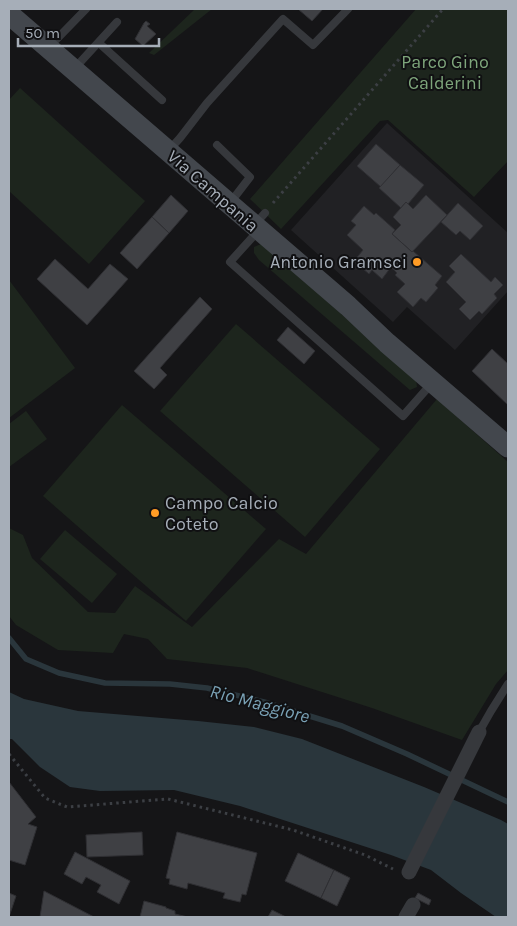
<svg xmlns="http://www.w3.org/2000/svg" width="517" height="926" font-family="Karla,sans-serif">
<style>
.built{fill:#212124}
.green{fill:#1d251d}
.water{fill:#2a363c}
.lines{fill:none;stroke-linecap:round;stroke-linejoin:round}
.stream{stroke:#2a363c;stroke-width:5.5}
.building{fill:#3f4044;stroke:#2f2f33}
.path{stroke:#3c3f44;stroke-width:3;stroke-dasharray:2.5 4;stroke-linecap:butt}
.lane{stroke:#36383c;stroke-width:8}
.street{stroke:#36383c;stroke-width:15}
.secondary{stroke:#43474d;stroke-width:21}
.poi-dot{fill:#ff9b25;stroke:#101012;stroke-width:2}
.labels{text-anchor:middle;stroke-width:4;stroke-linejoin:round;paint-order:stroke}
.park-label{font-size:18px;fill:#7ea57b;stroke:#101012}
.street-label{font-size:18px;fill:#a6aeb8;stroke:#101012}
.poi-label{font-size:18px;fill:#a6aeb8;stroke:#101012;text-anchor:end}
.water-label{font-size:19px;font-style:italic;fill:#7aa2b6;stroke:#101012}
</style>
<rect width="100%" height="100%" fill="#151517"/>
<path class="built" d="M387 123 508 233V291L455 350 407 307 393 322 291 230Z"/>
<g class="green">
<path d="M195 9H212L154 55 149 53Z"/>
<path d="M416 9H508V161L474 197 388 120 380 121 281 229 250 199Z"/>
<path d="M20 88 145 201 89 264 9 191V100Z"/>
<path d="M261 244 416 379 417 387 410 390 259 260 254 253V247Z"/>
<path d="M9 280 75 368 9 418Z"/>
<path d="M236 324 380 449 305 537 160 411Z"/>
<path d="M437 399 508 462V670L496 684 462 740 372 708 247 668 167 659 148 639 124 634 113 653 58 650 16 625 9 616V528L23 535 32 558 88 612 115 613 135 586 192 627 279 539 306 554Z"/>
<path d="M122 405 266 529 186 621 43 496Z"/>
<path d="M26 411 47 439 9 467V424Z"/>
<path d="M65 530 117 574 92 603 40 559Z"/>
</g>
<path class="water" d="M9 692 24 699 78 711 198 721 254 727 302 739 424 787 501 820 508 824V917H496L461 893 431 870 391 855 240 806 174 790 100 791 70 787 40 767 12 739H9Z"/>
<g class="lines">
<path class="stream" d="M9 638 26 659 59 673 105 683 170 684 207 688 264 702 342 726 407 754 508 802"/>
</g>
<g class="building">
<path d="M298 9H323L312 21Z"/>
<path d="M146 21 150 24 147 26 156 34 143 46 135 39 144 23Z"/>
<path d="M376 144 400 165 381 187 357 166Z"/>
<path d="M400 165 424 185 408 204 406 202 401 208 379 188Z"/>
<path d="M171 195 188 211 169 233 152 217Z"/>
<path d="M426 195 447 215 412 252 392 234 401 225 393 217 406 202 413 209Z"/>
<path d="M458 203 483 226 470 240 460 231 456 235 441 222Z"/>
<path d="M364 206 374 215 376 213 395 230 392 234 412 252 413 251 442 276 435 285 438 288 426 302 421 298 413 307 397 292 405 284 395 275 397 273 391 267 382 279 372 270 369 274 354 261 363 250 347 235 356 225 351 221Z"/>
<path d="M152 217 169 233 137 269 120 253Z"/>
<path d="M461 254 491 282 495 277 503 285 494 294 497 298 482 314 479 311 470 320 459 309 466 302 446 282 455 272 449 266Z"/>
<path d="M55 259 88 289 110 264 128 279 87 325 37 279Z"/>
<path d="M200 297 212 309 160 368 167 375 154 389 134 371Z"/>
<path d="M288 327 315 351 304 364 277 340Z"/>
<path d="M492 349 508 364V405L472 371Z"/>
<path d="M9 782 36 817 28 824 37 827 25 865 9 860Z"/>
<path d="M142 832 143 855 87 857 86 835Z"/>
<path d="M177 832 257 853 246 895 242 894 240 902 223 898 225 893 188 883 187 889 169 884 170 879 166 878Z"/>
<path d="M75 852 130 881 119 904 97 892 101 885 86 877 82 884 64 874Z"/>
<path d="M298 853 334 870 321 898 285 881Z"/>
<path d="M334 870 350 878 337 906 321 898Z"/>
<path d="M44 891 94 917H40Z"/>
<path d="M9 893 16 896 9 917Z"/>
<path d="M418 893 431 900 429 905 415 898Z"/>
<path d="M144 901 166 907V908L175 911V914L188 917H140Z"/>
<path d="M272 910 286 917H268Z"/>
</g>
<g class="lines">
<g class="path">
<path d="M273 203 443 9"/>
<path d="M9 754 45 798 67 807 168 799 293 830 365 855 393 869"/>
</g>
<g class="lane">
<path d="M99 43 162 100"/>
<path d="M50 46 86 9"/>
<path d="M74 69 117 22"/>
<path d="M217 145 250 177 230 203"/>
<path d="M170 149 180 138 207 103 283 19 313 45 348 9"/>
<path d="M255 224 265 213"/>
<path d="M259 230 230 262 403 416 432 383"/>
<path d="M479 732 491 711 508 684"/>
</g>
<g class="street">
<path d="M409 872 479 732"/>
<path d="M406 917 413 905"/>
</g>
<path class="secondary" d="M9 14 348 306 387 343 508 447"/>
</g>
<g class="poi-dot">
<circle cx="417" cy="262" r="5"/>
<circle cx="155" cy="513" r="5"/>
</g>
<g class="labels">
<g class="park-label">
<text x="445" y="68">Parco Gino<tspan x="445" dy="21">Calderini</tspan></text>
</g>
<g class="street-label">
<text transform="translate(213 191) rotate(41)" y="6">Via Campania</text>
</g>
<g class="poi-label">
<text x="407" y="268">Antonio Gramsci</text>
<text x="165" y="509" text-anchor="start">Campo Calcio<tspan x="165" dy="21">Coteto</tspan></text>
</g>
<g class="water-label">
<text transform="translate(260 703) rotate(15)" y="7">Rio Maggiore</text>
</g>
</g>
<rect width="517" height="926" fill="none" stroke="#a6aeb8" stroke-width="20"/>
<path d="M18 38v8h141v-8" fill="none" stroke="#a6aeb8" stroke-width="2.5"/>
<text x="25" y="38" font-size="15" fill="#a6aeb8" stroke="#101012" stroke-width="4" paint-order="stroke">50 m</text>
</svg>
